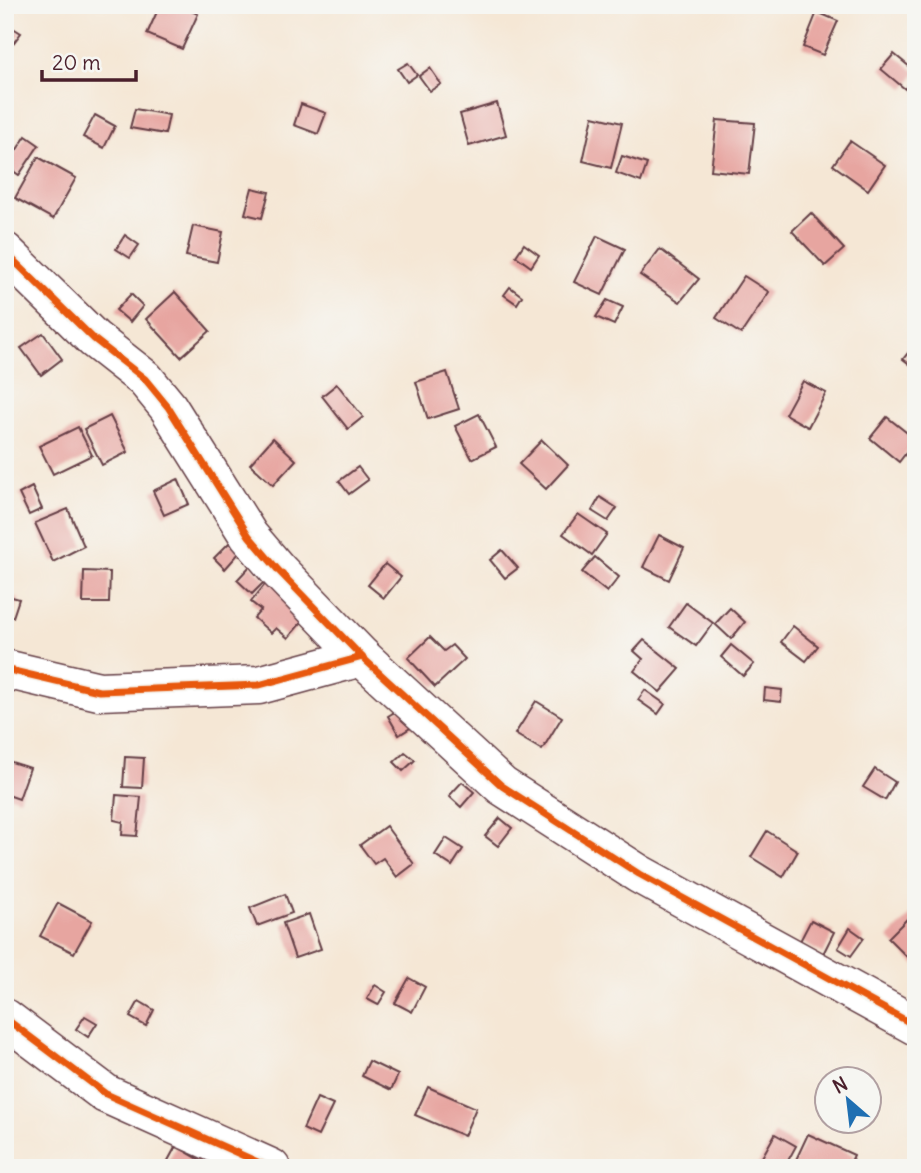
<svg xmlns="http://www.w3.org/2000/svg" width="921" height="1173" font-family="Delius,sans-serif">
<style>
.building{fill:#e7a5a0}
.lines{fill:none;stroke-linecap:round;stroke-linejoin:round}
.minor-casing{stroke:#643d44;stroke-width:41}
.minor{stroke:#fff;stroke-width:38}
.cycleway-casing{stroke:#f6f6f2;stroke-width:11}
.cycleway{stroke:#e8590c;stroke-width:7}
</style>
<rect width="100%" height="100%" fill="#f6f6f2"/>
<filter id="ink" filterUnits="userSpaceOnUse"><feTurbulence type="fractalNoise" baseFrequency=".0143" numOctaves="2"/><feDisplacementMap in="SourceGraphic" scale="14" xChannelSelector="R" yChannelSelector="G"/><feConvolveMatrix kernelMatrix="1 2 1 2 8 2 1 2 1" color-interpolation-filters="sRGB"/></filter>
<filter id="wash" filterUnits="userSpaceOnUse"><feTurbulence type="fractalNoise" baseFrequency=".00686" numOctaves="4" result="noise"/><feDisplacementMap in="SourceGraphic" scale="28" xChannelSelector="R" yChannelSelector="G"/><feGaussianBlur stdDeviation="1.57" result="paint"/><feColorMatrix in="noise" values="0 0 0 0 0 0 0 0 0 0 0 0 0 0 0 0 0 1.4 0 .05"/><feComposite in="paint" operator="in"/></filter>
<g filter="url(#wash)">
<rect width="100%" height="100%" fill="#f5e7d5"/>
<g id="blocks">
<g class="building">
<path d="M160 5H178L198 14 182 49 147 34Z"/>
<path d="M817 12 838 21 823 55 803 47Z"/>
<path d="M5 23 21 33 5 54Z"/>
<path d="M894 54 916 72 905 89 881 69Z"/>
<path d="M408 63 417 75 407 82 398 69Z"/>
<path d="M430 68 441 84 430 91 419 76Z"/>
<path d="M497 103 506 135 469 146 460 114Z"/>
<path d="M301 104 326 113 318 134 294 125Z"/>
<path d="M135 109 169 115 165 134 130 128Z"/>
<path d="M95 115 115 126 104 148 83 137Z"/>
<path d="M593 116 622 123 611 168 583 161Z"/>
<path d="M717 120 755 123 749 174 711 170Z"/>
<path d="M26 136 39 145 19 175 6 166Z"/>
<path d="M850 141 885 165 868 190 833 165Z"/>
<path d="M622 156 647 164 641 182 616 173Z"/>
<path d="M38 157 76 178 53 219 15 198Z"/>
<path d="M252 188 269 192 262 218 245 214Z"/>
<path d="M811 213 844 249 825 266 792 231Z"/>
<path d="M193 226 223 232 217 262 186 256Z"/>
<path d="M125 235 139 245 130 258 116 249Z"/>
<path d="M597 236 625 249 602 295 574 282Z"/>
<path d="M524 244 539 255 531 267 516 256Z"/>
<path d="M660 249 699 279 680 302 640 275Z"/>
<path d="M744 276 769 292 741 334 716 318Z"/>
<path d="M510 287 522 296 517 304 504 295Z"/>
<path d="M175 292 210 331 181 357 146 319Z"/>
<path d="M131 294 143 306 130 322 116 310Z"/>
<path d="M607 300 623 307 614 325 596 317Z"/>
<path d="M43 333 62 359 41 375 21 348Z"/>
<path d="M916 343V369L903 359Z"/>
<path d="M447 372 459 409 428 419 416 382Z"/>
<path d="M803 381 826 393 808 427 785 414Z"/>
<path d="M337 384 363 417 348 429 322 396Z"/>
<path d="M479 414 496 447 472 459 455 426Z"/>
<path d="M110 416 128 452 102 465 84 429Z"/>
<path d="M887 417 916 440 899 462 870 438Z"/>
<path d="M78 427 92 455 53 474 39 446Z"/>
<path d="M273 438 296 460 273 485 250 464Z"/>
<path d="M542 440 568 465 546 489 519 464Z"/>
<path d="M358 467 368 480 349 494 339 481Z"/>
<path d="M178 479 189 504 164 515 153 491Z"/>
<path d="M32 487 42 509 29 515 19 494Z"/>
<path d="M600 497 617 508 608 521 592 511Z"/>
<path d="M68 509 84 546 53 562 35 523Z"/>
<path d="M578 514 607 534 592 555 563 534Z"/>
<path d="M659 535 684 548 669 580 643 567Z"/>
<path d="M231 541 240 552 225 569 214 558Z"/>
<path d="M502 550 518 568 505 578 490 560Z"/>
<path d="M595 557 619 577 607 592 582 572Z"/>
<path d="M385 564 401 577 384 598 368 585Z"/>
<path d="M251 565 266 580 252 594 237 580Z"/>
<path d="M84 571 110 572 109 603H83Z"/>
<path d="M271 577 311 611 288 638 276 628 271 633 254 618 261 610 251 602Z"/>
<path d="M5 595 19 599 13 617 5 615Z"/>
<path d="M686 603 713 623 696 646 669 627Z"/>
<path d="M730 608 745 622 731 639 715 624Z"/>
<path d="M793 626 818 646 806 661 781 642Z"/>
<path d="M430 637 444 651 452 645 465 659 435 687 408 658Z"/>
<path d="M644 640 680 669 660 692 634 671 643 659 634 651Z"/>
<path d="M731 645 754 664 743 676 721 657Z"/>
<path d="M765 688 782 690 781 702 764 700Z"/>
<path d="M645 690 665 704 658 714 638 700Z"/>
<path d="M536 701 562 717 542 750 515 734Z"/>
<path d="M403 707 415 725 399 735 388 716Z"/>
<path d="M405 752 415 760 403 771 394 762Z"/>
<path d="M125 757 144 758 142 788 123 787Z"/>
<path d="M5 760 30 768 19 799 5 794Z"/>
<path d="M875 769 895 782 885 800 863 787Z"/>
<path d="M462 782 474 792 461 807 449 796Z"/>
<path d="M116 795 141 797 137 836 122 835 123 822 114 820Z"/>
<path d="M500 818 512 828 498 846 485 836Z"/>
<path d="M386 826 414 864 397 877 383 858 374 864 360 845Z"/>
<path d="M767 831 798 851 783 877 751 857Z"/>
<path d="M446 838 463 849 452 866 435 855Z"/>
<path d="M285 894 292 913 257 926 250 908Z"/>
<path d="M58 903 92 921 74 953 40 936Z"/>
<path d="M916 910V966L888 938Z"/>
<path d="M309 914 321 949 295 958 283 923Z"/>
<path d="M811 920 834 932 823 954 800 941Z"/>
<path d="M850 928 864 938 851 956 838 948Z"/>
<path d="M409 978 425 987 412 1012 395 1003Z"/>
<path d="M375 985 386 992 378 1005 367 999Z"/>
<path d="M139 1001 154 1010 146 1026 130 1017Z"/>
<path d="M85 1016 97 1023 88 1037 76 1029Z"/>
<path d="M369 1061 398 1075 391 1090 362 1076Z"/>
<path d="M428 1087 476 1108 464 1136 415 1115Z"/>
<path d="M317 1098 333 1105 318 1136 303 1129Z"/>
<path d="M775 1134 796 1146 784 1168H756Z"/>
<path d="M808 1134 854 1155 848 1168 793 1166Z"/>
<path d="M176 1146 214 1168H164Z"/>
</g>
</g>
</g>
<g filter="url(#ink)">
<use href="#blocks" fill-opacity="0" stroke="#643d44" stroke-width="2"/>
<g class="lines">
<g class="minor-casing">
<g id="minor">
<path d="M5 252 94 339 145 379 168 407 249 536 278 570 362 657 502 786 639 874 916 1026"/>
<path d="M5 669 99 691 259 685 362 657"/>
<path d="M5 1018 106 1094 271 1168"/>
</g>
</g>
<use href="#minor" class="minor"/>
<g class="cycleway-casing">
<g id="cycleway">
<path d="M5 252 94 339 145 379 168 407 249 536 278 570 362 657 502 786 639 874 916 1026"/>
<path d="M5 669 99 691 259 685 362 657"/>
<path d="M5 1018 106 1094 271 1168"/>
</g>
</g>
<use href="#cycleway" class="cycleway"/>
</g>
</g>
<rect width="921" height="1173" fill="none" stroke="#f6f6f2" stroke-width="28"/>
<g transform="translate(848 1100) rotate(332)"><circle r="33" fill="#f6f6f2" stroke="#b1a0a2" stroke-width="2"/>
<path d="M0-5L12 26L0 18L-12 26Z" fill="#1f6fb2"/>
<text y="-10" font-size="19" font-weight="bold" text-anchor="middle" fill="#4a1f2b">N</text>
</g>
<path d="M42 70v10h94v-10" fill="none" stroke="#4a1f2b" stroke-width="3.5"/>
<text x="52" y="70" font-size="21" fill="#4a1f2b" stroke="#f6f6f2" stroke-width="5" paint-order="stroke">20 m</text>
</svg>
